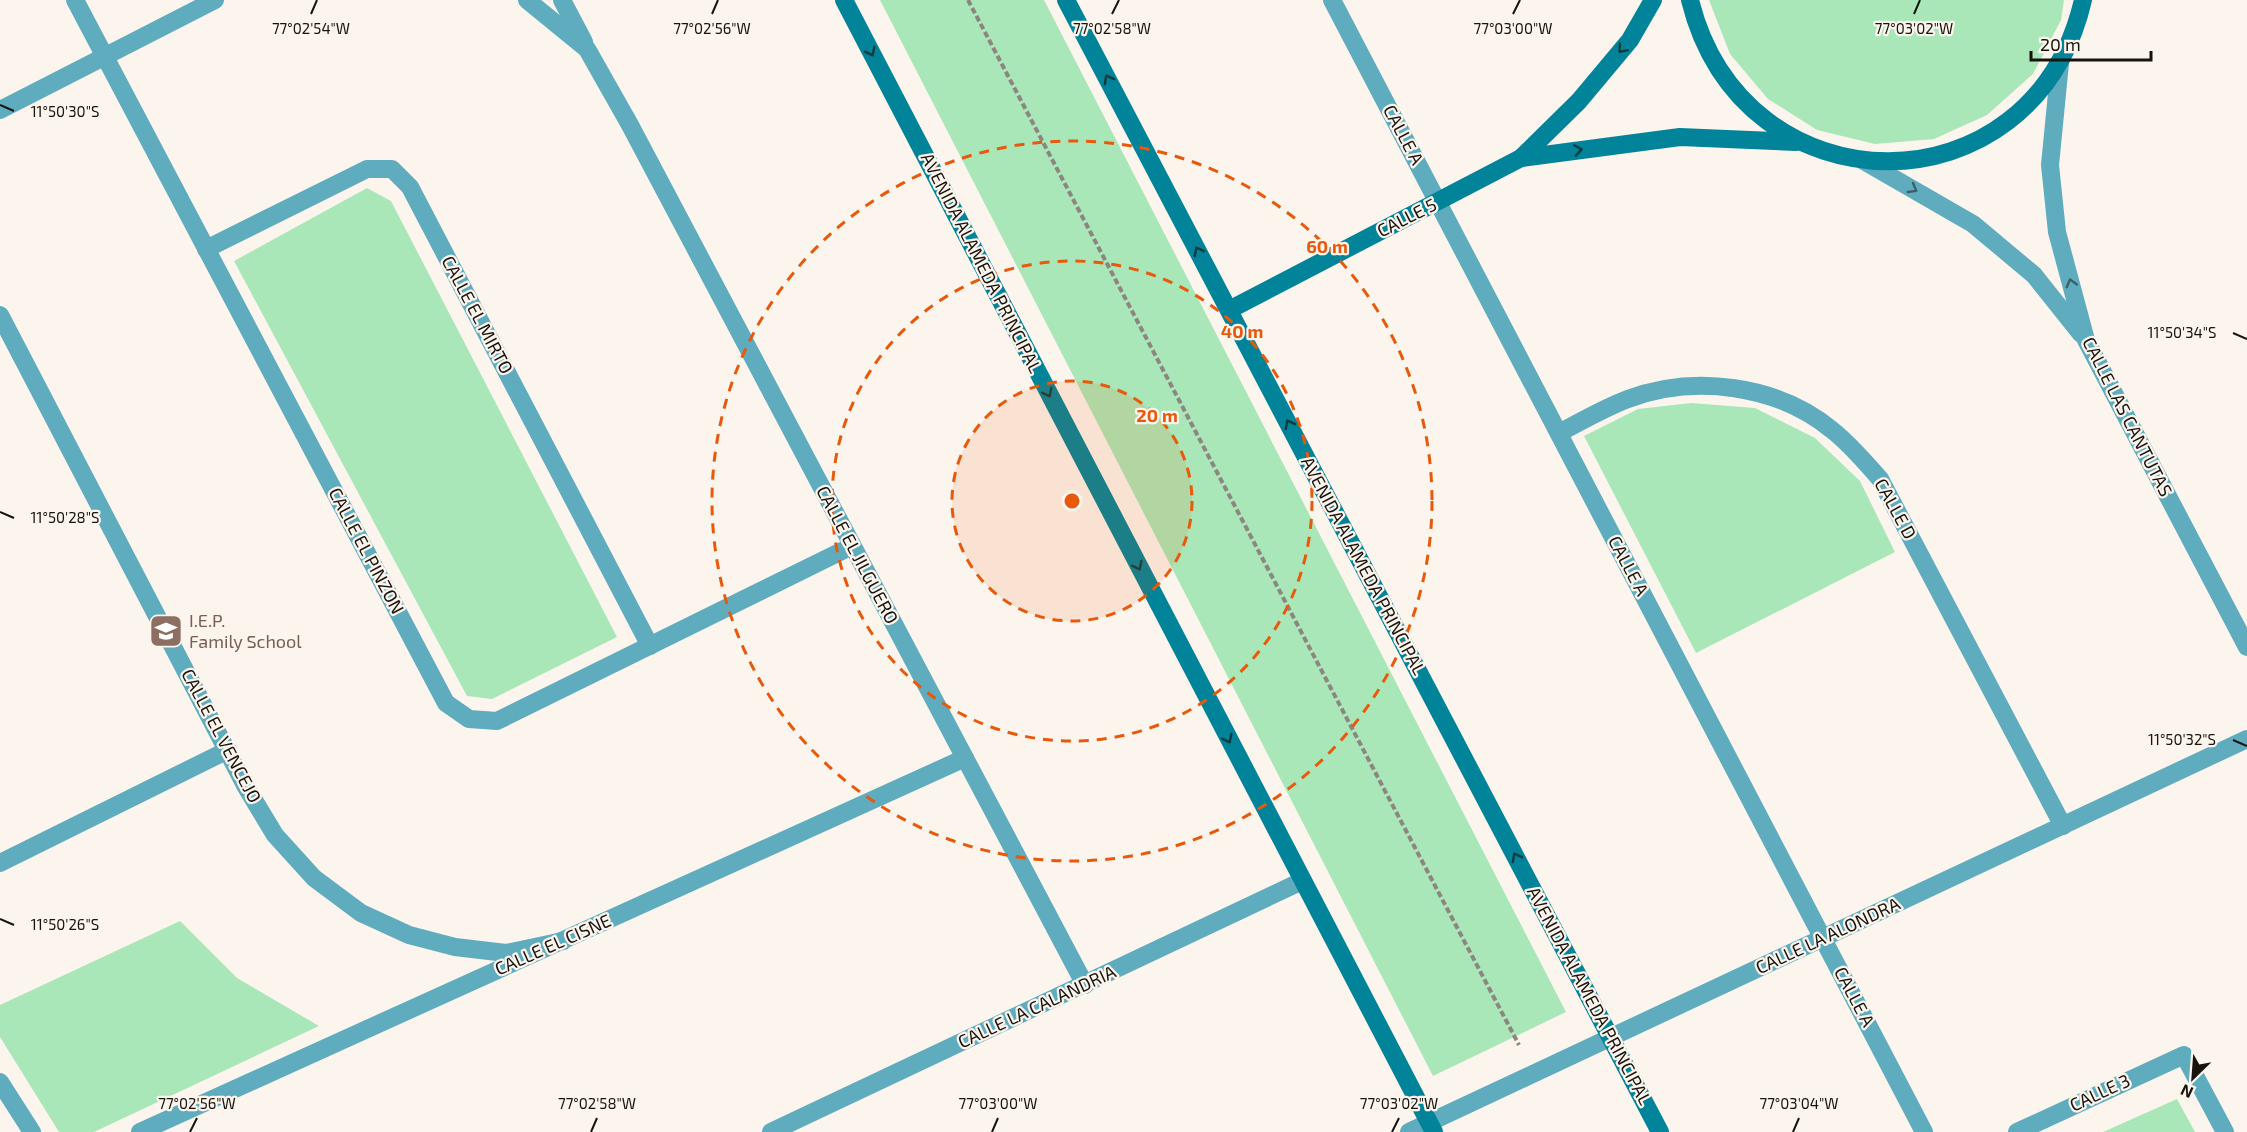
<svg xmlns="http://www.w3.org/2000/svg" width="2247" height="1132" font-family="'Exo 2',sans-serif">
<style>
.green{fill:#aae7b8}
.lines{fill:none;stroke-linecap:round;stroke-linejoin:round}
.path{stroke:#8d8680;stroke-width:4;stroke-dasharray:6 3;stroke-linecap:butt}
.street{stroke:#5eacbe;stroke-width:18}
.secondary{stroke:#018499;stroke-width:18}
.oneway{stroke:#113b3e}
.oneway2{stroke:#3c6066}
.ticks{fill:none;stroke:#19130d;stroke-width:2}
.ring{fill:none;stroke:#e8590c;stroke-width:3;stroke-dasharray:10 8}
.labels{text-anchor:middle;stroke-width:4.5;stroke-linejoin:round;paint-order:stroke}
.street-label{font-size:18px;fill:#19130d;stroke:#fcf5ee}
.education-label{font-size:18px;fill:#785e54;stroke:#fcf5ee;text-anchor:start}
.ticks-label{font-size:15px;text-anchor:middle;fill:#19130d;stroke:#fcf5ee;stroke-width:4.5;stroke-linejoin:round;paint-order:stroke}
.centre{fill:#e8590c;stroke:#fcf5ee;stroke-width:3}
.ring-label{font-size:18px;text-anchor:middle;font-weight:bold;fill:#e8590c;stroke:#fcf5ee;stroke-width:4.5;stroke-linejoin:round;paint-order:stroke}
</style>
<rect width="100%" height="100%" fill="#fcf5ee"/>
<g class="green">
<path d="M880 0H1044L1566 1012 1433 1076Z"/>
<path d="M1709 0H2064L2061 20 2033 74 1987 115 1934 139 1875 144 1817 130 1768 99 1730 54Z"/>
<path d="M367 188 391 201 617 637 492 699 467 696 234 261Z"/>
<path d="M1691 403 1755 408 1815 438 1860 481 1895 552 1696 653 1584 436 1638 409Z"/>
<path d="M180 921 237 978 319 1026 94 1132H59L0 1037V1005Z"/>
<path d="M2177 1099 2195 1132H2103Z"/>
</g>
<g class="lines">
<path class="path" d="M968 0 1519 1045"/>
<g class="street">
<path d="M75 0 446 703 469 719 497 721 852 546"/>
<path d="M527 0 587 49 630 125 1085 985"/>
<path d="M562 0 584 42"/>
<path d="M1332 0 1924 1132"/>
<path d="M2060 63 2050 165 2057 232 2086 340 2247 647"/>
<path d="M0 110 215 0"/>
<path d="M1862 160 1973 224 2034 275 2081 334"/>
<path d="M206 249 367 169H392L410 187 650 646"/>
<path d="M0 315 246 787 275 835 314 878 361 913 409 935 455 947 506 953 563 941"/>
<path d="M1559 433C1582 421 1604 408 1628 399 1695 374 1777 385 1832 430 1850 444 1865 462 1880 479L2063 826"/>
<path d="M0 863 228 750"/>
<path d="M0 1082 32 1132"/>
<path d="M140 1132 965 758"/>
<path d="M771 1132 1302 881"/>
<path d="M1409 1132 2247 739"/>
<path d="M2017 1132 2184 1055 2225 1132"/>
</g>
<g class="secondary">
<path d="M844 0 1434 1132"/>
<path d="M1066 0 1660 1132"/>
<path d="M1690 0C1743 214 2033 216 2083 0"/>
<path d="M1521 158 1680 137 1796 142"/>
<path d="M1229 310 1521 158 1579 101 1630 40 1653 0"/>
</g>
</g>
<defs><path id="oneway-chevron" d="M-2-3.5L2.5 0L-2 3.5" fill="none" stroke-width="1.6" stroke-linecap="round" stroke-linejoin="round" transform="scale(1.5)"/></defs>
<g class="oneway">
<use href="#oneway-chevron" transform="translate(1622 49) rotate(130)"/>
<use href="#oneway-chevron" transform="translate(871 52) rotate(63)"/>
<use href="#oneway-chevron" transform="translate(1108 79) rotate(-118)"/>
<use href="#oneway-chevron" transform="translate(1578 150) rotate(-9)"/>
<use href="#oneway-chevron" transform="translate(1198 251) rotate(-118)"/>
<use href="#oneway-chevron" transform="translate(1048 393) rotate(63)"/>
<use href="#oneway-chevron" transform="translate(1289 424) rotate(-118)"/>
<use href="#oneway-chevron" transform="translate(1138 566) rotate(63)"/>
<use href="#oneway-chevron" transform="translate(1228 739) rotate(63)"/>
<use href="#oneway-chevron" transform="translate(1516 857) rotate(-118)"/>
</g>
<g class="oneway2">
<use href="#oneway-chevron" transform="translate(1913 189) rotate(30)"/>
<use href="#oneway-chevron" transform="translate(2071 283) rotate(-105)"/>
</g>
<path class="ticks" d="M311 14 317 0M712 14 718 0M1112 14 1119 0M1513 14 1520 0M1914 14 1920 0M0 105 14 111M2233 333 2247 339M0 512 14 518M2233 740 2247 746M0 919 14 925M190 1132 197 1118M591 1132 597 1118M992 1132 998 1118M1392 1132 1399 1118M1793 1132 1799 1118"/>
<circle cx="1072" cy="501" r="120" fill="#e8590c" fill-opacity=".12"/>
<g class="ring">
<circle cx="1072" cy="501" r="120"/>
<circle cx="1072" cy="501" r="240"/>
<circle cx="1072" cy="501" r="360"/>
</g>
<defs>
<g id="university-square" transform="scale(1.725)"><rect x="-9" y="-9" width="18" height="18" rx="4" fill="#8d6e63" stroke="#fcf5ee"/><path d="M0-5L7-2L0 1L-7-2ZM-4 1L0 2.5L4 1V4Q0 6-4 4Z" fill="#fff"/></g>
</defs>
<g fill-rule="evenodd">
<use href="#university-square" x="166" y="631"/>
</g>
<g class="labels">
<g class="street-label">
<text transform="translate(1403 135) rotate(62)" y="6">CALLE A</text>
<text transform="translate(1407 218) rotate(-27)" y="6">CALLE 5</text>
<text transform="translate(981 263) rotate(63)" y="6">AVENIDA ALAMEDA PRINCIPAL</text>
<text transform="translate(477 315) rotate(62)" y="6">CALLE EL MIRTO</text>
<text transform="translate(2127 417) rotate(63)" y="6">CALLE LAS CANTUTAS</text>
<text transform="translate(1895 509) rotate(61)" y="6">CALLE D</text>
<text transform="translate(366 551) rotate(62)" y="6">CALLE EL PINZON</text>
<text transform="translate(857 555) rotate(62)" y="6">CALLE EL JILGUERO</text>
<text transform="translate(1363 566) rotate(62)" y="6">AVENIDA ALAMEDA PRINCIPAL</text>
<text transform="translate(1628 566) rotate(62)" y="6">CALLE A</text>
<text transform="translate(221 736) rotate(62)" y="6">CALLE EL VENCEJO</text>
<text transform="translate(1828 936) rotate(-25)" y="6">CALLE LA ALONDRA</text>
<text transform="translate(553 945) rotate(-24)" y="6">CALLE EL CISNE</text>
<text transform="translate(1589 996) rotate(62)" y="6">AVENIDA ALAMEDA PRINCIPAL</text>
<text transform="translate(1854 997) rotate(62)" y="6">CALLE A</text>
<text transform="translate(1037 1007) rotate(-25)" y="6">CALLE LA CALANDRIA</text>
<text transform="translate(2100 1093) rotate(-25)" y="6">CALLE 3</text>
</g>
<g class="education-label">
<text x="189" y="627">I.E.P.<tspan x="189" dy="21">Family School</tspan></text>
</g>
</g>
<g class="ticks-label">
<text x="311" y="34">77°02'54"W</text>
<text x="712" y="34">77°02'56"W</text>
<text x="1112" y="34">77°02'58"W</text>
<text x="1513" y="34">77°03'00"W</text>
<text x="1914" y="34">77°03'02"W</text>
<text x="65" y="117">11°50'30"S</text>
<text x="2182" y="338">11°50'34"S</text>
<text x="65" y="523">11°50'28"S</text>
<text x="2182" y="745">11°50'32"S</text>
<text x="65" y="930">11°50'26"S</text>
<text x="197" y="1109">77°02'56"W</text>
<text x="597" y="1109">77°02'58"W</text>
<text x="998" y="1109">77°03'00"W</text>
<text x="1399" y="1109">77°03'02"W</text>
<text x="1799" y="1109">77°03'04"W</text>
</g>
<circle cx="1072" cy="501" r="9" class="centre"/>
<g class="ring-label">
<text x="1327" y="253">60 m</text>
<text x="1242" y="338">40 m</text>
<text x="1157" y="422">20 m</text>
</g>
<g transform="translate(2193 1078) rotate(205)" stroke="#fcf5ee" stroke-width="4.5" paint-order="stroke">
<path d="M0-4.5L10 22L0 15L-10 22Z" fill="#19130d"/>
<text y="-9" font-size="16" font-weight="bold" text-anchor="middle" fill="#19130d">N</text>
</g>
<path d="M2031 51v9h120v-9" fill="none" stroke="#19130d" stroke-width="3"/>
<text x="2040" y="51" font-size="18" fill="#19130d" stroke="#fcf5ee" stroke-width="4.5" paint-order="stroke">20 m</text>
</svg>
